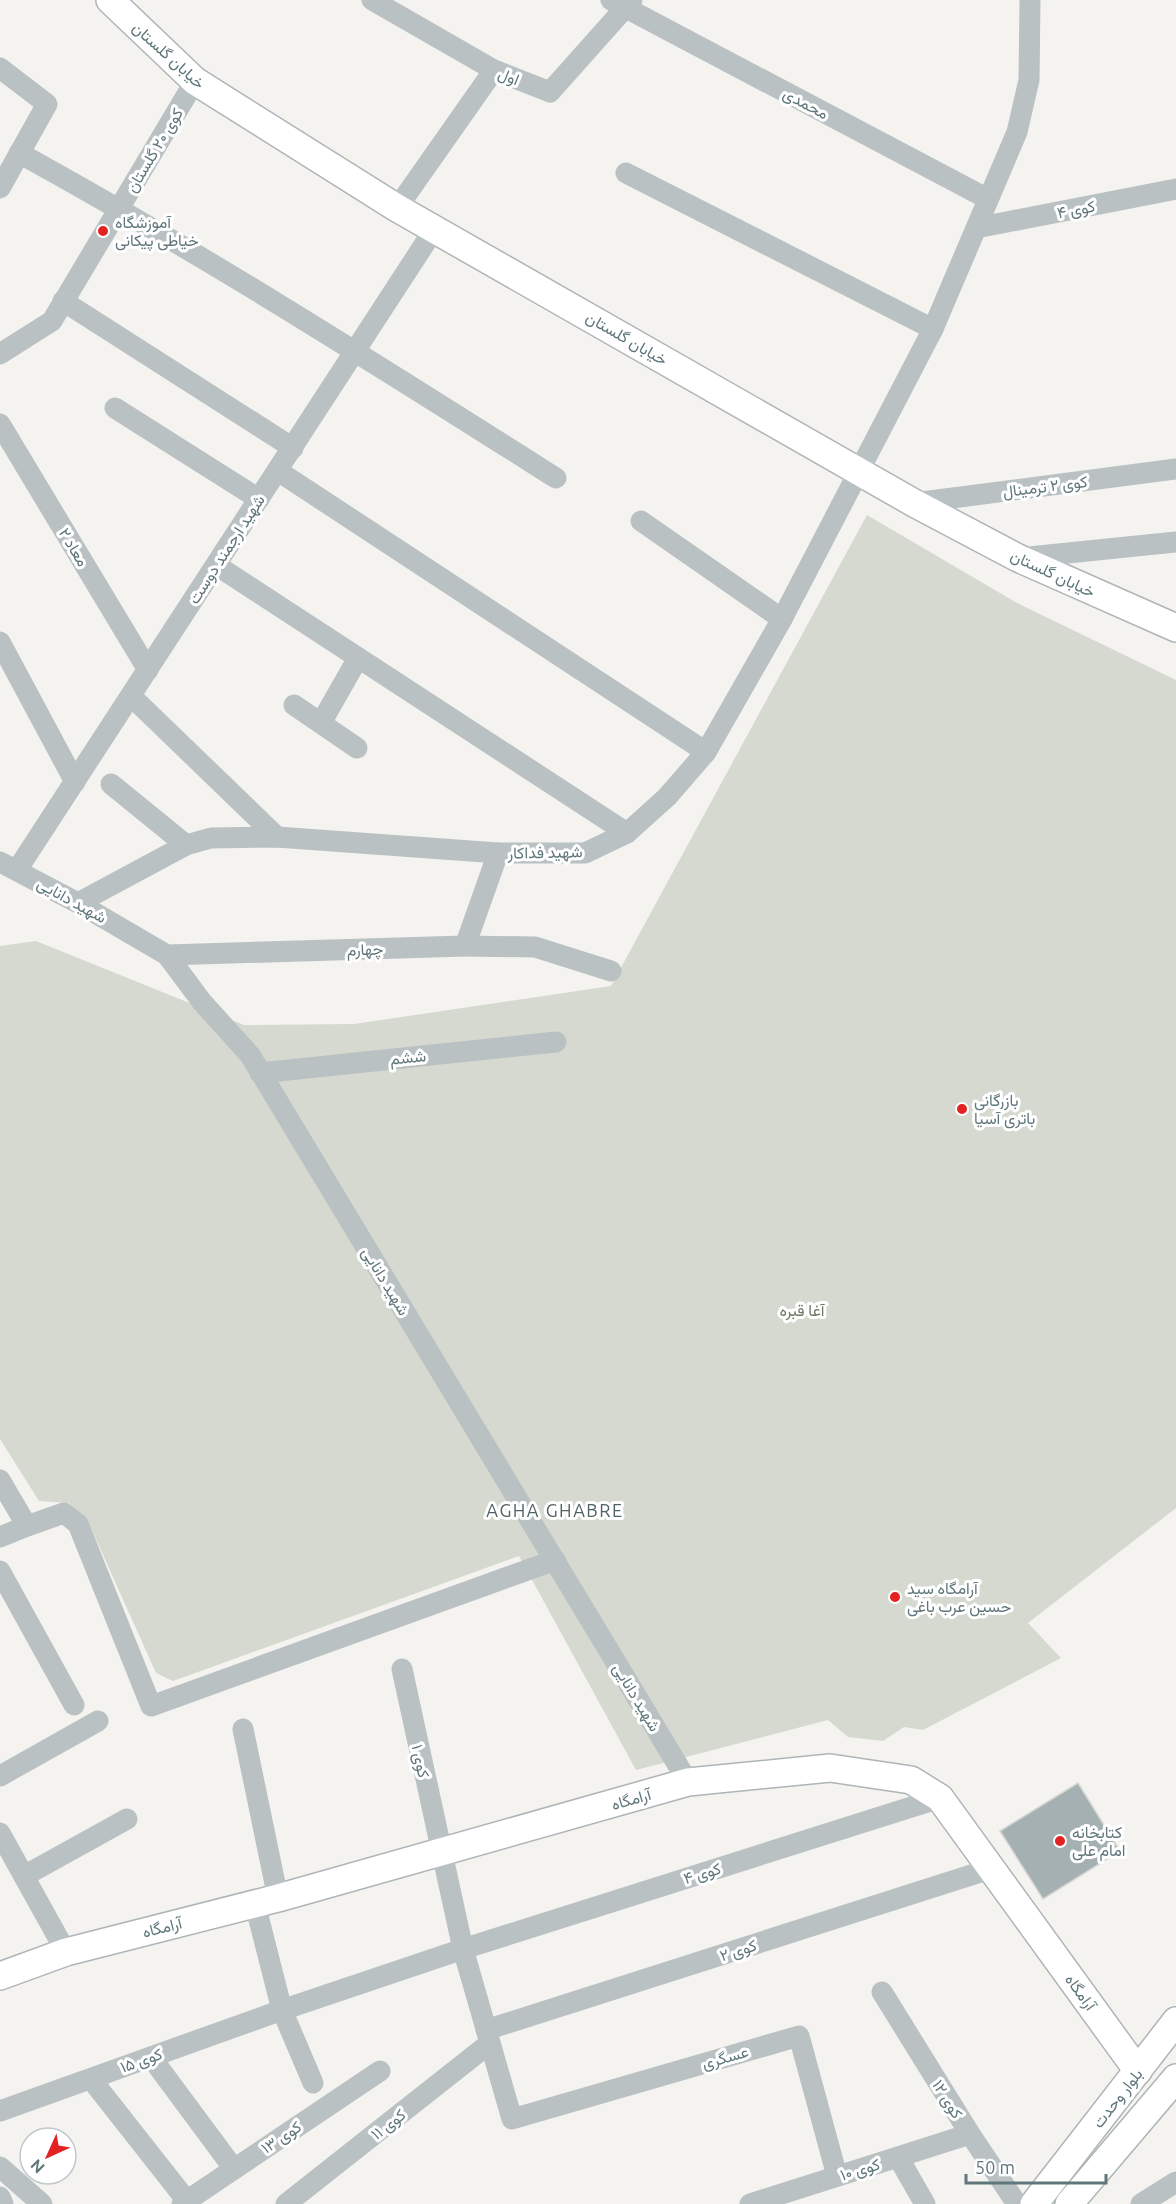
<svg xmlns="http://www.w3.org/2000/svg" width="1176" height="2204" font-family="Ubuntu,Vazirmatn,sans-serif">
<style>
.green{fill:#d5d9cf}
.building{fill:#a4b0b2;stroke:#d5d5d3;stroke-width:1.5}
.lines{fill:none;stroke-linecap:round;stroke-linejoin:round}
.major-casing{stroke:#aeb5b7;stroke-width:30}
.minor{stroke:#bac1c3;stroke-width:21}
.major{stroke:#fff;stroke-width:27}
.poi-dot{fill:#e32224;stroke:#fff;stroke-width:2}
.labels{text-anchor:middle;stroke-width:6;stroke-linejoin:round;paint-order:stroke}
.street-label{font-size:16px;fill:#5f767b;stroke:#fff}
.poi-label{font-size:16px;fill:#5f767b;stroke:#fff;text-anchor:start}
.park-label{font-size:16px;fill:#6c7862;stroke:#fff}
.neighbourhood-label{font-size:18px;letter-spacing:1.5px;fill:#516266;stroke:#fff}
</style>
<rect width="100%" height="100%" fill="#f4f3f0"/>
<path class="green" d="M867 515 1017 603 1176 680V1508L1028 1623 1061 1658 923 1730 904 1727 883 1741 848 1737 828 1720 636 1770 519 1556 173 1681 156 1673 90 1526 69 1503 39 1501 0 1439V946L36 941 244 1025 354 1024 611 986Z"/>
<path class="building" d="M1078 1783 1120 1851 1043 1899 1000 1831Z"/>
<g class="lines">
<g class="major-casing">
<g id="major">
<path d="M110 0 195 81 397 208 914 503 1018 558 1176 628"/>
<path d="M0 1976 66 1952 278 1898 688 1782 830 1768 911 1780 940 1798 1138 2071"/>
<path d="M1034 2204 1176 2021"/>
<path d="M1069 2204 1176 2078"/>
</g>
</g>
<g class="minor">
<path d="M372 0 494 70 550 92 632 0"/>
<path d="M611 0 988 199"/>
<path d="M0 68 47 104 0 188"/>
<path d="M19 153C203 254 379 366 556 478"/>
<path d="M626 173 933 329"/>
<path d="M397 208 494 70"/>
<path d="M976 228 1176 189"/>
<path d="M63 301 293 448"/>
<path d="M0 354 52 321 195 81"/>
<path d="M115 408 259 499"/>
<path d="M0 424 148 670"/>
<path d="M278 471 706 752"/>
<path d="M914 503 1176 469"/>
<path d="M641 521 782 619"/>
<path d="M1019 558 1176 542"/>
<path d="M216 565 627 833"/>
<path d="M0 642 75 782"/>
<path d="M131 696 277 837"/>
<path d="M294 705 357 748"/>
<path d="M321 723 358 658"/>
<path d="M111 784 186 845"/>
<path d="M0 862 78 903 167 955 202 1002 250 1055 688 1782"/>
<path d="M17 870 435 228"/>
<path d="M78 903 186 845 211 838 277 837 498 853H585L627 833 667 797 706 752 782 619 933 329 1017 132 1029 80 1030 0"/>
<path d="M465 946 535 947 611 971"/>
<path d="M167 955 465 946 498 853"/>
<path d="M260 1073 556 1042"/>
<path d="M0 1480 27 1526 64 1513 78 1524 151 1706 555 1560"/>
<path d="M0 1537 27 1526"/>
<path d="M0 1571 74 1705"/>
<path d="M402 1669 463 1949 512 2119 799 2036 837 2176"/>
<path d="M243 1729 278 1898"/>
<path d="M0 1776 98 1721"/>
<path d="M0 1833 66 1952"/>
<path d="M24 1876 127 1819"/>
<path d="M255 1904 282 2010 313 2083"/>
<path d="M882 1992 970 2134 1017 2204"/>
<path d="M486 2030 990 1869"/>
<path d="M151 2057 234 2169"/>
<path d="M91 2079 187 2201"/>
<path d="M0 2111 282 2010 463 1949 940 1798"/>
<path d="M898 2157 925 2204"/>
<path d="M0 2167 42 2204"/>
<path d="M0 2197 3 2204"/>
<path d="M182 2204 380 2071"/>
<path d="M286 2204 490 2043"/>
<path d="M750 2204 970 2134"/>
<path d="M1141 2204 1176 2182"/>
</g>
<use href="#major" class="major"/>
</g>
<g class="poi-dot">
<circle cx="103" cy="231" r="6"/>
<circle cx="962" cy="1109" r="6"/>
<circle cx="895" cy="1597" r="6"/>
<circle cx="1060" cy="1841" r="6"/>
</g>
<g class="labels">
<g class="street-label">
<text transform="translate(169 55) rotate(42)" y="6">خیابان گلستان</text>
<text transform="translate(509 76) rotate(22)" y="6">اول</text>
<text transform="translate(806 103) rotate(28)" y="6">محمدی</text>
<text transform="translate(154 150) rotate(-59)" y="6">کوی ۲۰ گلستان</text>
<text transform="translate(1076 209) rotate(-11)" y="6">کوی ۴</text>
<text transform="translate(627 338) rotate(30)" y="6">خیابان گلستان</text>
<text transform="translate(1045 486) rotate(-7)" y="6">کوی ۲ ترمینال</text>
<text transform="translate(74 547) rotate(59)" y="6">معاد ۲</text>
<text transform="translate(226 549) rotate(-57)" y="6">شهید ارجمند دوست</text>
<text transform="translate(1053 573) rotate(25)" y="6">خیابان گلستان</text>
<text transform="translate(545 852) rotate(-1)" y="6">شهید فداکار</text>
<text transform="translate(72 900) rotate(29)" y="6">شهید دانایی</text>
<text transform="translate(365 949) rotate(-2)" y="6">چهارم</text>
<text transform="translate(408 1057) rotate(-6)" y="6">ششم</text>
<text transform="translate(386 1281) rotate(59)" y="6">شهید دانایی</text>
<text transform="translate(637 1697) rotate(59)" y="6">شهید دانایی</text>
<text transform="translate(421 1761) rotate(78)" y="6">کوی ۱</text>
<text transform="translate(631 1799) rotate(-16)" y="6">آرامگاه</text>
<text transform="translate(702 1873) rotate(-17)" y="6">کوی ۴</text>
<text transform="translate(162 1927) rotate(-14)" y="6">آرامگاه</text>
<text transform="translate(738 1950) rotate(-18)" y="6">کوی ۲</text>
<text transform="translate(1081 1992) rotate(54)" y="6">آرامگاه</text>
<text transform="translate(725 2057) rotate(-16)" y="6">عسگری</text>
<text transform="translate(141 2060) rotate(-20)" y="6">کوی ۱۵</text>
<text transform="translate(1117 2098) rotate(-52)" y="6">بلوار وحدت</text>
<text transform="translate(948 2099) rotate(58)" y="6">کوی ۱۲</text>
<text transform="translate(388 2124) rotate(-38)" y="6">کوی ۱۱</text>
<text transform="translate(281 2137) rotate(-34)" y="6">کوی ۱۳</text>
<text transform="translate(860 2169) rotate(-17)" y="6">کوی ۱۰</text>
</g>
<g class="poi-label">
<text x="115" y="228">آموزشگاه<tspan x="115" dy="18">خیاطی پیکانی</tspan></text>
<text x="974" y="1106">بازرگانی<tspan x="974" dy="18">باتری آسیا</tspan></text>
<text x="907" y="1594">آرامگاه سید<tspan x="907" dy="18">حسین عرب باغی</tspan></text>
<text x="1072" y="1838">کتابخانه<tspan x="1072" dy="18">امام علی</tspan></text>
</g>
<g class="park-label">
<text x="802" y="1316">آغا قبره</text>
</g>
<g class="neighbourhood-label">
<text x="555" y="1517">AGHA GHABRE</text>
</g>
</g>
<g transform="translate(48 2156) rotate(225)"><circle r="28" fill="#ffffff" stroke="#bfc8ca" stroke-width="1.5"/>
<path d="M0-4.5L10 22L0 15L-10 22Z" fill="#e32224"/>
<text y="-9" font-size="16" font-weight="bold" text-anchor="middle" fill="#5f767b">N</text>
</g>
<path d="M966 2174v9h140v-9" fill="none" stroke="#5f767b" stroke-width="3"/>
<text x="975" y="2174" font-size="18" fill="#5f767b" stroke="#ffffff" stroke-width="4.5" paint-order="stroke">50 m</text>
</svg>
